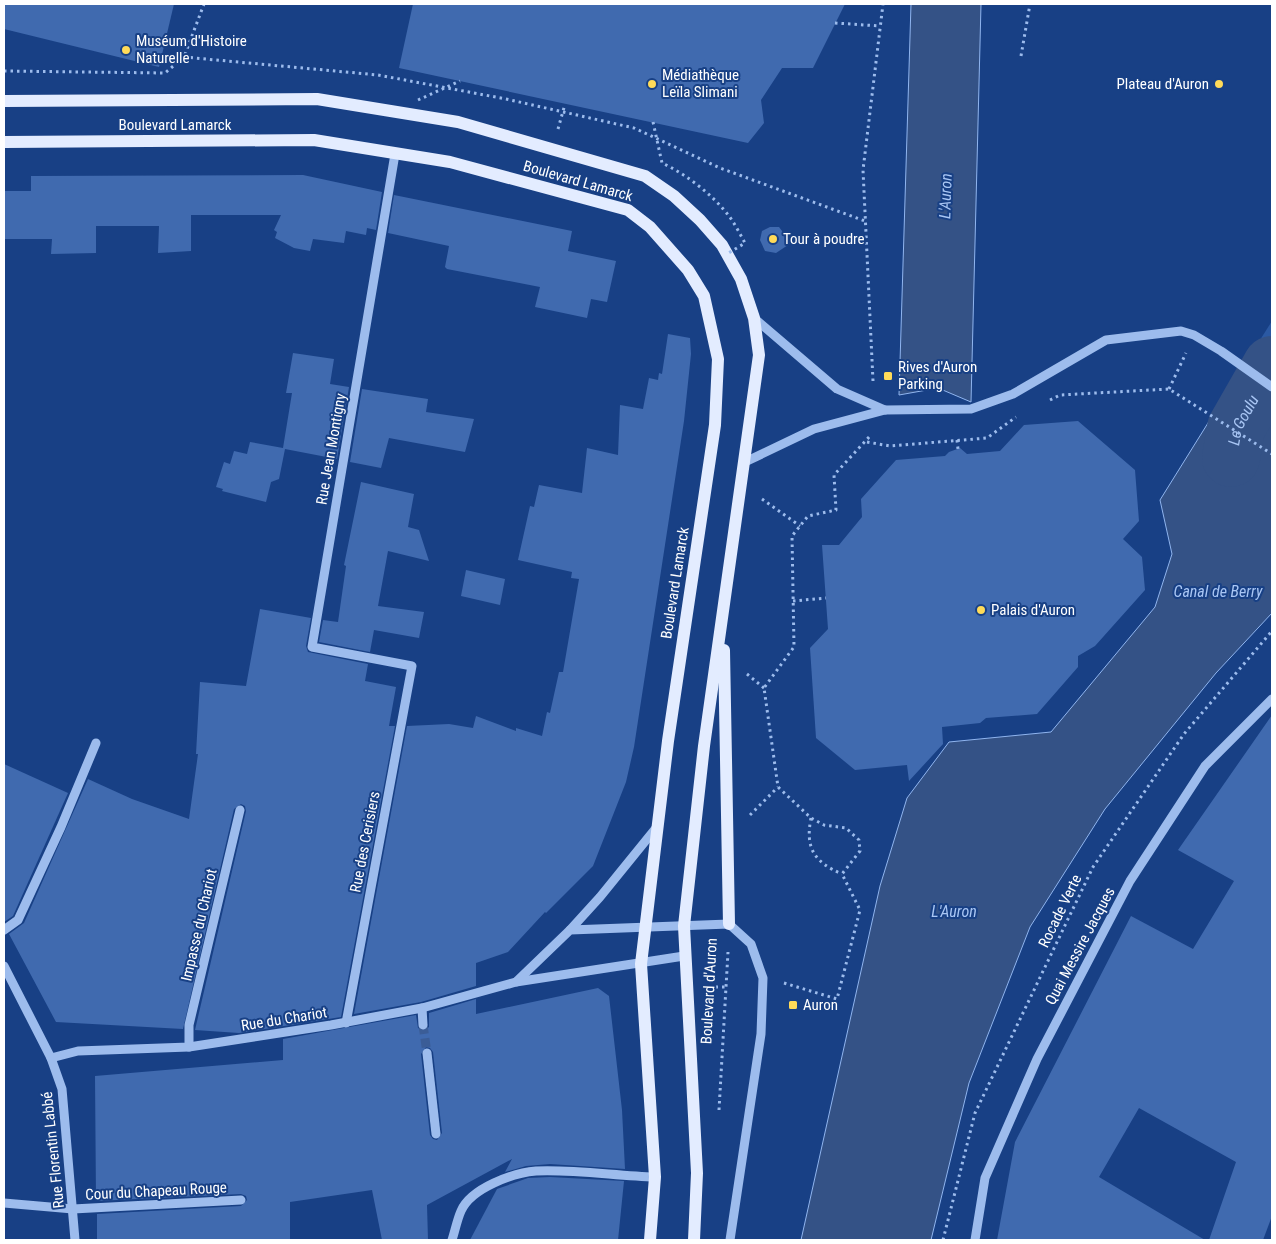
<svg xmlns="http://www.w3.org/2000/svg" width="1276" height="1244" font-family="'Roboto Condensed',sans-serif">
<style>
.green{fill:#2b59a3}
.water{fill:#345286;stroke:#90b5ef}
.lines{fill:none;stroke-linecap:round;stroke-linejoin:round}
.river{stroke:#345286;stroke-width:58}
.building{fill:#406aaf;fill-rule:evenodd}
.minor-tunnel{stroke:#3b5d97;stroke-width:9;stroke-dasharray:9 4.5;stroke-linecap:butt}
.path{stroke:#9dbced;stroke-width:3;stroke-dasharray:2.5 4;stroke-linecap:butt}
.minor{stroke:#9dbced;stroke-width:9}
.major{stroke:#e3ecff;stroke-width:12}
.path-bridge{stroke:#9dbced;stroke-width:3;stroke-dasharray:2.5 4;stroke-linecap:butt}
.poi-dot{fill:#ffdb59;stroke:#184085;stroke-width:2}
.labels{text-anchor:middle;stroke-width:4;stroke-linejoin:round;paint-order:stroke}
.poi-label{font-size:15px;fill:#fff;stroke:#184085;text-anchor:start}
.street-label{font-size:15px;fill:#fff;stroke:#184085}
.water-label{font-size:16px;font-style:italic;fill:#a9c6f4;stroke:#184085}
</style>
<rect width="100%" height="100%" fill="#184085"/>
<path class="green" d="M1272 321V393L1241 370Z"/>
<g class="water">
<path d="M911 4H981L971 402 938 388 899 395Z"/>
<path d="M1241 370 1272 393V613L1216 673 1105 809 1030 927 969 1083 931 1240H801L880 886 907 798 949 742 1051 732 1155 607 1172 554 1160 500Z"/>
</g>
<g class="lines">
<path class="river" id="s1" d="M1231 458 1236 428 1272 365"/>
</g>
<g class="building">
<path d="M4 4H174L159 67 4 29Z"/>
<path d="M413 4H845L813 68H782L761 100 764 123 748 143 399 68Z"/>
<path d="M303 175 382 192 376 230 367 228 366 235 346 231 344 243 313 239 310 251 294 248 275 238 277 232 274 230 281 215H191V251L158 253 159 226H96V253L51 254 52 239H4V191H31V176Z"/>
<path d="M394 195 572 231 568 251 616 261 607 302 591 299 587 318 535 307 540 287 447 269 445 267 449 246 388 233Z"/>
<path d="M770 227H779L791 243 776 253 765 251 760 240 762 231Z"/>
<path d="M668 334 690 338 691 354 684 421 634 747 626 782 593 866 546 913 545 912 508 952 476 963V986L421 1002 354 1014 407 726 449 724 473 728 476 716 516 731V728L542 736 547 712 550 713 559 672H563L579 579 571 578 572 572 518 560 530 506 534 507 539 485 582 493 587 448 618 455 620 405 643 409 649 378 658 380 659 373 662 374Z"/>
<path d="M293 353 334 359 330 384 349 387 337 459 285 449 279 479 271 482 266 502 222 491 223 489 216 487 224 462 230 464 234 451 247 454 250 442 283 448 292 393H286Z"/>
<path d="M362 389 428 399 426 412 474 419 465 452 389 438 381 468 350 462Z"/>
<path d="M1078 421 1135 470 1139 521 1123 539 1142 557 1145 590 1095 646 1078 656V667L1037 714 986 718 980 723 942 727 943 744 909 781 907 765 855 770 816 738 810 648 828 629 822 545H839L848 534 862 517 861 499 896 460 945 456 949 452 960 448 967 454 1000 451 1024 425Z"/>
<path d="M361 482 414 494 408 527 419 530 429 561 388 551 378 606 424 612 419 638 374 630 370 652 319 642 323 620 338 622 346 566 344 565Z"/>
<path d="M466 570 505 579 500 605 461 596Z"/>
<path d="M260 609 311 618 306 646 308 652 368 664 365 681 396 687 389 726H395L341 1017 239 1033 195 1030 246 811 245 806 241 804 234 809 183 1029 56 1022 9 934 24 923 88 779 132 799 189 819 198 754H196L200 682 246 686Z"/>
<path d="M1272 715V1216L1263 1240H1209L1236 1162 1139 1108 1099 1177 1205 1240H997L1015 1142 1131 916 1193 949 1234 881 1178 850Z"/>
<path d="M4 764 68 793 13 916 4 922Z"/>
<path d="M598 988 609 996 622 1110 625 1169 550 1164 526 1166 505 1172 512 1159 427 1205 428 1240H382L372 1190 290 1202V1240H97V1214L241 1206 247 1200 246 1196 241 1194 96 1201 95 1076 283 1060V1039L416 1015 418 1028 424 1031 429 1027V1013L476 999V1014ZM426 1047 430 1048 433 1052 442 1133 437 1140 433 1139 430 1135 421 1054Z"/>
<path d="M550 1177 624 1181 618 1240H470L497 1189 528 1178Z"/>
</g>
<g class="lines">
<path class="minor-tunnel" d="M423 1025 427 1053"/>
<g class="path">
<path d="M835 23 880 26"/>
<path d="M1021 56 1030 4"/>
<path d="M184 57 378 75 506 99 634 128 720 168 865 221"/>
<path d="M4 71 165 73 184 57 204 4"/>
<path d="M873 381 863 170 883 4"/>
<path d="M1169 389 1186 353"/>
<path d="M1050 400 1060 395 1169 389 1272 454"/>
<path d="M957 440 958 449"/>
<path d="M867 442 890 446 987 438 1016 417"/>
<path d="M762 499 800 526"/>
<path d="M793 601 826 598"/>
<path d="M747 674 764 688"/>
<path d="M750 815 778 787"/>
<path d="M811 818C805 848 814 862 842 874"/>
<path d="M784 983 837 999 860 910 842 874 860 851 859 840 846 828 824 825 811 818 778 787 764 688 794 647 792 536 808 516 836 510 834 475 870 436"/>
<path d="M709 987H725"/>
<path d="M719 1110 728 952"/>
<path d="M943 1240 975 1113 1093 867 1184 734 1272 631"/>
</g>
<g class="minor">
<path d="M754 318 837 389 885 410"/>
<path d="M745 462 814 429 885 410 971 409 1013 394 1106 340 1181 331 1194 335 1221 351 1272 387"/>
<path d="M4 930 18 920 61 827 96 743"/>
<path d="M570 930 600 897 656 828"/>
<path d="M4 966 51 1058 62 1089 75 1240"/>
<path d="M516 982 570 930 729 924 751 944 763 978 761 1034 730 1240"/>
<path d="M422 1008 423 1025"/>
<path d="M346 1023 412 666 312 647 395 154"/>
<path d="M189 1047V1025L240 810"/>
<path d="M427 1053 436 1134"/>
<path d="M51 1058 78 1051 189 1047 331 1025 422 1008 516 982 684 956"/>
<path d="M4 1203 73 1209 241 1200"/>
<path d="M452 1240C455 1231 457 1220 461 1211 471 1188 513 1173 536 1171 572 1169 618 1176 655 1177"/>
<path d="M975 1240 985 1178 1037 1059 1130 881 1205 766 1272 699"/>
</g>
<g class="major">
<path d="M4 101 317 99 458 122 645 176 674 196 700 220 722 245 741 279 754 318 759 355 704 746 684 926 697 1173 694 1240"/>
<path d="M4 142 314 140 450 162 628 210 650 227 688 270 704 296 718 359 715 425 668 741 641 964 655 1177 650 1240"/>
<path d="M724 650 729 924"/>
</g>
<g class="path-bridge">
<path d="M418 100 460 81"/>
<path d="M653 122 662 163C686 174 713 195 729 216 735 224 740 234 745 243L727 254"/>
<path d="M558 129 565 104"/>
</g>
</g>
<g class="poi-dot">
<circle cx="126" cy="50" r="5"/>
<circle cx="652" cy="84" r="5"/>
<circle cx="1219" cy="84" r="5"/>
<circle cx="773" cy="239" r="5"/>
<rect x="883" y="371" width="10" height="10" rx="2.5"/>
<circle cx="981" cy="610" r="5"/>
<rect x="788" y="1000" width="10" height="10" rx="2.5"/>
</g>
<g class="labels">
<g class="poi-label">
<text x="136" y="46">Muséum d'Histoire<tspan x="136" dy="17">Naturelle</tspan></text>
<text x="662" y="80">Médiathèque<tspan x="662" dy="17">Leïla Slimani</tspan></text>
<text x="1209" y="89" text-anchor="end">Plateau d'Auron</text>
<text x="783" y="244">Tour à poudre</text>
<text x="898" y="372">Rives d'Auron<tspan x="898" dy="17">Parking</tspan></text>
<text x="991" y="615">Palais d'Auron</text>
<text x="803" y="1010">Auron</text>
</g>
<g class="street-label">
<text x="175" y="130">Boulevard Lamarck</text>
<text transform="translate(578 181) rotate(16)" y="5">Boulevard Lamarck</text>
<text transform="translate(331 449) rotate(-80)" y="5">Rue Jean Montigny</text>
<text transform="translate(675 583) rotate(-81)" y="5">Boulevard Lamarck</text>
<text transform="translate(365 842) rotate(-79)" y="5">Rue des Cerisiers</text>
<text transform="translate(1060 911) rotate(-64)" y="5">Rocade Verte</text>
<text transform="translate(199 925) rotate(-77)" y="5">Impasse du Chariot</text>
<text transform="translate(1080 946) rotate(-62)" y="5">Quai Messire Jacques</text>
<text transform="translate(709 991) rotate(-87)" y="5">Boulevard d'Auron</text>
<text transform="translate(284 1019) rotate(-9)" y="5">Rue du Chariot</text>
<text transform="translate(53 1150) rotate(-96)" y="5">Rue Florentin Labbé</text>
<text transform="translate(156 1191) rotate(-3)" y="5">Cour du Chapeau Rouge</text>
</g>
<g class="water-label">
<text transform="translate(945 196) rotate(-88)" y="6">L'Auron</text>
<text dy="6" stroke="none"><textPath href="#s1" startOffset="40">Le Goulu</textPath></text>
<text x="1218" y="597">Canal de Berry</text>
<text x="954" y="917">L'Auron</text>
</g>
</g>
<rect width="1276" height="1244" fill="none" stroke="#ffffff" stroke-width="10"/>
</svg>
